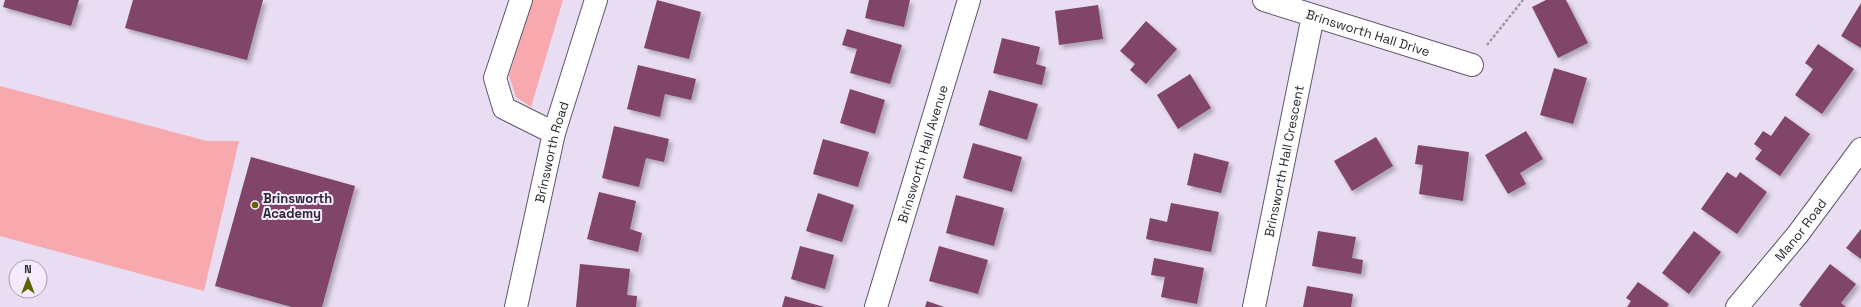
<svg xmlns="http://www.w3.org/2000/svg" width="1861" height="307" font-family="'Space Grotesk',sans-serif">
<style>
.green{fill:#f7a9ad}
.building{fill:#81446b;filter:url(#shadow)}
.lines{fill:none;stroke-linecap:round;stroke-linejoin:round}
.minor-casing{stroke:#61566a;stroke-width:24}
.major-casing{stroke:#61566a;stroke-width:24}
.path{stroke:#9e95a6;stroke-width:2.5;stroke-dasharray:3 2;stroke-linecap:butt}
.minor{stroke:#fff;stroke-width:22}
.major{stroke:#fff;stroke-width:22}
.poi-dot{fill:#5d6300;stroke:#f5ebfe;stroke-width:1.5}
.labels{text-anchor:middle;stroke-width:4;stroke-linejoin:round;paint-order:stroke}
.street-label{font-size:13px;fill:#2c2730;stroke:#f5ebfe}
.poi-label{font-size:13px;font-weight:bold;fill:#2c2730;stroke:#f5ebfe;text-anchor:start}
</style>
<defs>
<filter id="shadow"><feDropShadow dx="3.5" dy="3.5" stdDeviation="2" flood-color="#0004"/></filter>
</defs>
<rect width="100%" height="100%" fill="#e9ddf4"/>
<g class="green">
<path d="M532 0H563L531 107 516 97 509 76Z"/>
<path d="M0 86 207 141H239L204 291 0 236Z"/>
</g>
<g class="building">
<path d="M5 0H79L71 26 3 7Z"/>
<path d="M133 0H263L247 60 125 28Z"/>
<path d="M657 0 701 12 689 59 644 48Z"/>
<path d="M869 0H910L904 27 865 18Z"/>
<path d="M1546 0H1566L1588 43 1558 58 1532 7Z"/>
<path d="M1861 3V48L1841 36Z"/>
<path d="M1098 5 1103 39 1059 45 1055 11Z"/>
<path d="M1146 21 1177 49 1146 84 1130 70 1135 64 1120 51Z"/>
<path d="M847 29 902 45 890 84 850 73 857 49 842 45Z"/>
<path d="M1002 38 1040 47 1036 64 1046 67 1042 85 993 73Z"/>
<path d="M1818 44 1854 69 1822 114 1795 95 1813 69 1805 63Z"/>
<path d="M638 65 696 79 691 100 665 94 660 117 627 109Z"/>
<path d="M1554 68 1587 78 1573 124 1540 115Z"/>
<path d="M1190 74 1211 108 1178 129 1157 95Z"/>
<path d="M850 89 885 100 875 134 840 123Z"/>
<path d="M989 90 1038 104 1027 140 979 125Z"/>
<path d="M1785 116 1810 134 1780 176 1755 159 1762 150 1754 144 1763 131 1771 136Z"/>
<path d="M614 126 669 139 664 162 646 158 639 187 602 178Z"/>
<path d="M1526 131 1543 159 1520 173 1526 184 1508 194 1485 155Z"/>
<path d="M1376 137 1393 166 1352 191 1334 161Z"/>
<path d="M823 139 869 152 858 187 813 174Z"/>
<path d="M973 143 1022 157 1012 192 963 178Z"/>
<path d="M1418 145 1469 152 1463 201 1419 194 1423 165 1415 164Z"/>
<path d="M1194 153 1229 162 1221 193 1187 185Z"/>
<path d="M251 157 355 186 322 307H292L215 286Z"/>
<path d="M1727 172 1736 178 1740 172 1767 192 1737 234 1701 209Z"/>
<path d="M599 192 636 201 630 229 642 233 638 252 587 239Z"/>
<path d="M818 193 854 205 842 242 806 231Z"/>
<path d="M956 195 1004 208 994 246 946 233Z"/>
<path d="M1171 203 1219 212 1211 252 1146 239 1150 218 1167 222Z"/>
<path d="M1861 229V259L1846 248Z"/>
<path d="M1318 231 1356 237 1352 258 1363 260 1361 274 1312 266Z"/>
<path d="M1694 231 1721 252 1689 294 1662 273Z"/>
<path d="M800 246 834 255 825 289 791 279Z"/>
<path d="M939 246 988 260 978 294 929 281Z"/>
<path d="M1154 258 1204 268 1197 304 1161 297 1165 277 1151 275Z"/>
<path d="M580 264 630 269 627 295 637 296 636 307H576Z"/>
<path d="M1830 264 1856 284 1841 303 1846 307H1802L1799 305Z"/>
<path d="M1638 282 1669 304 1667 307H1627L1631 301 1626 298Z"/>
<path d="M1307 286 1353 294 1351 307H1303Z"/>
<path d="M785 296 824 307H782Z"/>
<path d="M927 301 944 307H925Z"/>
</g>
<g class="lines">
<g class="minor-casing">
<g id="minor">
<path d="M521 0 495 78 504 108 554 133"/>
<path id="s1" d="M1264 0 1472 65"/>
<path id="s2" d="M876 307 969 0"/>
<path id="s3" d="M1254 307 1313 16"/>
<path id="s4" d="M1737 307 1798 234 1861 149"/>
</g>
</g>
<g class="major-casing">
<g id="major">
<path id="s5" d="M516 307 554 133 596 0"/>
</g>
</g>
<path class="path" d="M1487 45 1523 0"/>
<use href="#minor" class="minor"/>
<use href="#major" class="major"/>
</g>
<circle class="poi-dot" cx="255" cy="205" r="4"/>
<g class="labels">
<g class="street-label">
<text dy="5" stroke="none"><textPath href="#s1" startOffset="109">Brinsworth Hall Drive</textPath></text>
<text dy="5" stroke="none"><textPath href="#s5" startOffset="159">Brinsworth Road</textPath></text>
<text dy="5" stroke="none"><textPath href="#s2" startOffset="160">Brinsworth Hall Avenue</textPath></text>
<text dy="5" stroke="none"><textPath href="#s3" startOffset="149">Brinsworth Hall Crescent</textPath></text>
<text dy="5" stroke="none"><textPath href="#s4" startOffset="100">Manor Road</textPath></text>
</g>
<g class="poi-label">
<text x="263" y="203">Brinsworth<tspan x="263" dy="15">Academy</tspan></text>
</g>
</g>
<g transform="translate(28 279)"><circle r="19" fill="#f5ebfe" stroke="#a59dac"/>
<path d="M0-3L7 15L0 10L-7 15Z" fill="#5d6300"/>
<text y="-6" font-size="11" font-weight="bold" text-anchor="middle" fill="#2c2730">N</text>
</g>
</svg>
